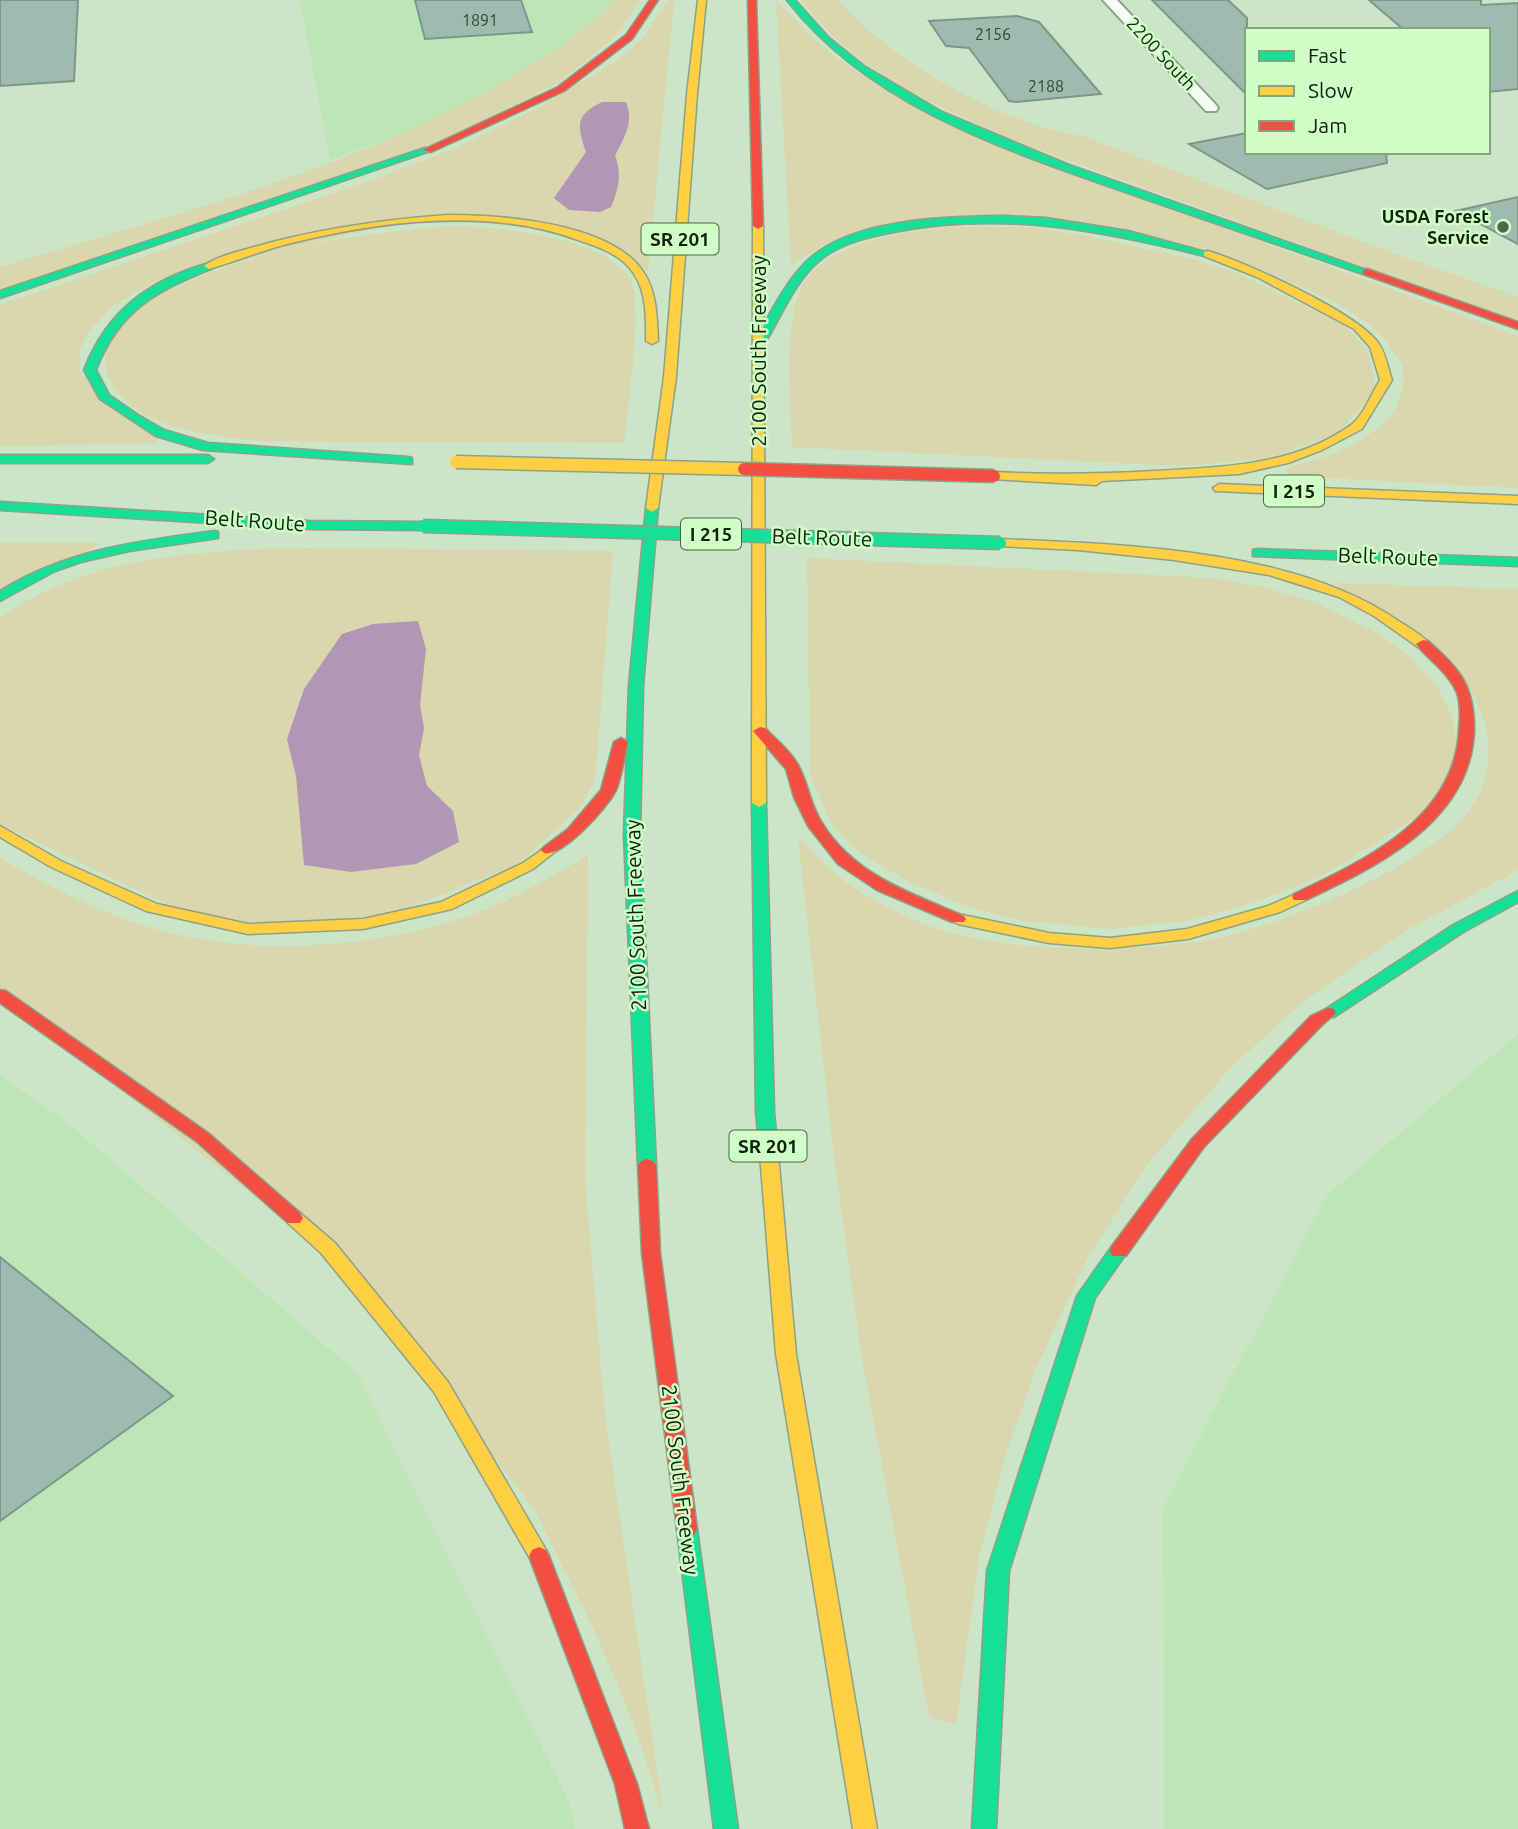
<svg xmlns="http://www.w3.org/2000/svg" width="1518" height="1829" font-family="Ubuntu,sans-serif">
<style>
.built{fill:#bde6b6}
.green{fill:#dad6ad}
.water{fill:#b097b4}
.building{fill:#9dbcaf;stroke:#7d978b;stroke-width:2}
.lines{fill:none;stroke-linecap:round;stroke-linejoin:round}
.street-casing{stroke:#8da18a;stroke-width:4}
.fast-casing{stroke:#8da18a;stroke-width:3}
.slow-casing{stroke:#8da18a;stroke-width:3}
.jam-casing{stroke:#8da18a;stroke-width:3}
.street{fill:#f7fbf6;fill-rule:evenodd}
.fast{fill:#16e098;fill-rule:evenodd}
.slow{fill:#ffcf43;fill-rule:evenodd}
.jam{fill:#f24e42;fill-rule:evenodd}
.fast-bridge-casing{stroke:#8da18a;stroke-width:15;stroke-linecap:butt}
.slow-bridge-casing{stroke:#8da18a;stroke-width:15;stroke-linecap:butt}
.jam-bridge-casing{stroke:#8da18a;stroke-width:15;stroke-linecap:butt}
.fast-bridge{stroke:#16e098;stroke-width:12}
.slow-bridge{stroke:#ffcf43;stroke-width:12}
.jam-bridge{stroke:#f24e42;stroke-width:12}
.poi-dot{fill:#51664d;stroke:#cfffc6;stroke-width:2.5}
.labels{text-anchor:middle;stroke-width:5;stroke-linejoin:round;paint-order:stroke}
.far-number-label{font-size:16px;fill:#334835}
.far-street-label{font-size:18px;fill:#10210c;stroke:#cfffc6}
.far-poi-label{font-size:18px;font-weight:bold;fill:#10210c;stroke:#cfffc6;text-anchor:end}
.shield{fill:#cfffc6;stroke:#496444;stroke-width:2}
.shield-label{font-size:19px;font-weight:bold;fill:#10210c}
.street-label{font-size:21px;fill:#10210c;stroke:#cfffc6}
</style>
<rect width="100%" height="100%" fill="#cbe5c6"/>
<g class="built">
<path d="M300 0H612L583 30 553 54 426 125 330 160Z"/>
<path d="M1518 1034V1829H1164L1163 1508 1328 1194Z"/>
<path d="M0 1075 69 1124 358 1374 569 1802 575 1829H0Z"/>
</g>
<g class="green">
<path d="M613 0H640L615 37 559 82 428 148 0 292V267C171 215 347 172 503 82 545 57 580 37 613 0Z"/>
<path d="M669 0H674L648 271 572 231 419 218 157 280 114 305 90 330 80 349 79 371 159 436 156 443 0 446V305L384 176 458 147 540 107 617 61 641 40Z"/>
<path d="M776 0 814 39 838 59 876 84 1066 170 1518 336V488L1289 476 1287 468 1331 455 1357 443 1385 423 1396 407 1404 386 1402 365 1384 338 1364 320 1332 301 1280 277 1226 257 992 216 827 243 791 265Z"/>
<path d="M801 0H838C884 53 966 101 1033 124 1050 130 1068 133 1085 137L1393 253 1518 297V323L1024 144C959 116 891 88 837 40 824 28 813 13 801 0Z"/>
<path d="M452 226C497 227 608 236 631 282 643 307 627 411 624 443L257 441C211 435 134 428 111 381 98 356 108 338 126 321 132 315 138 307 145 302 155 295 168 291 179 286 264 246 359 234 452 226Z"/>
<path d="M953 227H1026L1076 234 1189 258 1237 273 1345 326 1367 350 1377 389 1338 433 1270 458 1183 466 792 447C791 406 781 309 808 277 840 240 908 231 953 227Z"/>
<path d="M0 543H102L0 595Z"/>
<path d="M306 548 613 551 595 780 581 806 518 864 392 914 269 925 181 911 0 824V618C88 555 202 550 306 548Z"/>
<path d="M807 558 1213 578 1263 587 1316 603 1379 634 1410 657 1436 685 1451 714 1458 745 1438 803 1321 877 1251 903 1193 920 1111 929 1017 920 964 905 909 882 859 852 833 826 810 775Z"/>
<path d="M1335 583 1518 589V870L1409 929 1305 1000 1229 1069 1146 1166 1087 1259 1035 1370 1004 1461 979 1556 956 1725 929 1716 861 1353 833 1149 798 837C811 850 823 863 836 874 866 900 921 926 959 935 1037 953 1118 951 1196 942 1267 933 1421 869 1466 815 1489 788 1495 748 1482 715 1478 705 1472 691 1465 682 1457 671 1439 662 1428 653 1397 630 1366 606 1335 583Z"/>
<path d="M588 855 585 1178 605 1416 663 1811 632 1720 597 1636 534 1509 354 1275 0 994V858C53 889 110 918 170 933 265 956 383 947 474 914 515 899 551 877 588 855Z"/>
</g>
<g class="water">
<path d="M602 102H626C634 122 625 137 615 155 622 175 619 188 611 207L600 212 569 210 554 198 586 152C577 125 575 115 602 102Z"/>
<path d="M418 621 426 649 420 705 424 728 419 755 427 786 453 811 459 842 416 864 351 872 304 865 296 776 287 739 304 689 342 634 373 624Z"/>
</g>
<g class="building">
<path d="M0 0H78L74 81 0 86Z"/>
<path d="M415 0H521L532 32 425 39Z"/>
<path d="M1152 0H1228L1247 18V95Z"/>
<path d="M1369 0H1481V5L1518 3V89L1488 92V30H1404Z"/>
<path d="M1017 16 1039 22 1101 94 1016 102 1009 101 969 48 946 46 929 21Z"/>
<path d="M1247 133V152H1386L1387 163 1267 189 1189 144Z"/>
<path d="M1518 197V244L1456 211Z"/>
<path d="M0 1257 173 1396 0 1521Z"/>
</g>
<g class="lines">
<g class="street-casing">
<path id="street" d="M1103 0H1117L1216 105 1218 108 1216 111H1206Z"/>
</g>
<g class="fast-casing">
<g id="fast">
<path d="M787 0H795L829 38 864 66 942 112 1069 165 1372 272 1363 274C1285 247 1206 220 1128 193 1006 150 869 106 787 0Z"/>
<path d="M425 148 433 150 0 298V291Z"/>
<path d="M1004 216 1046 218 1128 231 1213 254 1208 257C1106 231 1004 211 899 231 872 236 842 242 820 260 794 282 782 315 765 343L755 341C770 314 783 286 804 264 847 218 945 217 1004 216Z"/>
<path d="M209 263 214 266 213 268C156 291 119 310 96 370L109 395 138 415 164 430 208 443 408 457 412 458V464L203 450 156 436 100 399 84 370C107 311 149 280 209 263Z"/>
<path d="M0 455H208L214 459 208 463H0Z"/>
<path d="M0 502 309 521 423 522 429 526 423 530 309 529 0 510Z"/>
<path d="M652 504 658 508 643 686 640 834 656 1165 653 1169H641L638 1165 624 834 629 686 646 508Z"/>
<path d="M214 531 218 532V538L129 551 81 562 55 571 0 601V591C66 550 138 541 214 531Z"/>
<path d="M1258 549 1518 558V566L1253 556V550Z"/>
<path d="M759 799 766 803 774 1112 778 1154 775 1158H763L760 1154 756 1112 752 803Z"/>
<path d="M1518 891V902L1465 931 1334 1017H1322L1320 1013 1453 925Z"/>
<path d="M1119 1244 1126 1246 1128 1251 1095 1298 1009 1571 996 1829H972L987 1571 1077 1296 1112 1246Z"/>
<path d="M687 1521 694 1523 697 1529 738 1829H714L677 1529 680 1523Z"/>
</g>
</g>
<g class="slow-casing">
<g id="slow">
<path d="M698 0H706L697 94 676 377 658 508 652 512 646 508 664 377 687 94Z"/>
<path d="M447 215C501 215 612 222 644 273 657 293 657 318 658 341L652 344 646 341C646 319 647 293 634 274 622 254 596 246 575 239 483 206 373 222 280 246 256 253 233 262 209 269L204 266C217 256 238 252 254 247 317 229 381 220 447 215Z"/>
<path d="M758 223 763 226 766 803 759 807 752 803 753 226Z"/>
<path d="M1208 251C1245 262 1359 313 1379 344 1386 354 1388 369 1392 380L1362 429 1322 450 1288 463 1239 474 1102 481 1096 485 990 479V473L994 472C1049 475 1100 474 1155 471 1222 467 1294 466 1351 425 1363 416 1372 393 1380 380L1370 347 1354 329 1257 277 1204 256V252Z"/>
<path d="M1219 484 1518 496V504L1215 491 1213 488Z"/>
<path d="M1000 539C1124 544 1296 549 1400 622 1410 628 1422 635 1430 644L1428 647H1418L1374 616 1339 597 1269 575 1174 560 1078 550 995 546 994 543Z"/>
<path d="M0 826 61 861 157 904 248 924 363 919 441 902 523 863 549 845 557 850 533 869 452 909 363 929 248 934 146 911 51 867 0 837Z"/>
<path d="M1300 892 1308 897 1306 900 1280 912 1188 939 1110 948 1049 943 958 924 950 919 958 914 1049 933 1110 938 1187 929 1268 906Z"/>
<path d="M769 1148 775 1150 778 1154 796 1354 877 1829H853L776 1354 760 1154 763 1150Z"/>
<path d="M294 1212 300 1213 335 1243 448 1382 546 1550 549 1556 546 1562 539 1565 532 1562 434 1392 321 1253 288 1223 285 1218 288 1213Z"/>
</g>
</g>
<g class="jam-casing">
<g id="jam">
<path d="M650 0H658L632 39 564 91 431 152 423 150 558 87 626 35Z"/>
<path d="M748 0H756L763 226 758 229 753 226Z"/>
<path d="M1367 269 1518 322V329L1363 274V270Z"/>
<path d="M1423 640 1428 641C1461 670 1475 687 1474 732 1470 822 1376 867 1306 900H1294L1292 897 1294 894C1365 860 1455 819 1459 730 1460 719 1461 704 1457 693 1449 673 1429 660 1416 644Z"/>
<path d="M760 727 765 728C776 740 794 754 800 769 809 787 810 804 822 823 854 875 910 893 964 916L966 919 964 922H952L877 890 838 864 808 826 794 797 786 769 753 731Z"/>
<path d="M621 738 628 742C624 757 622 776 616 790 608 807 562 858 544 853L541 850 544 847 568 829 601 790 614 742Z"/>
<path d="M0 990 6 991 208 1133 300 1213 303 1218 300 1223H288L196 1141 0 1003Z"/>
<path d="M1328 1008 1334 1009 1336 1013 1323 1024 1204 1147 1126 1256H1112L1110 1251 1112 1246 1192 1139 1311 1016Z"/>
<path d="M647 1159 653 1161 656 1165 660 1253 697 1529 694 1535 687 1537 680 1535 677 1529 642 1253 638 1165 641 1161Z"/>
<path d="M539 1547 546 1550 549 1556 637 1784 649 1829H625L615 1784 529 1556 532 1550Z"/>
</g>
</g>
<use href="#street" class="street"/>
<use href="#fast" class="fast"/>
<use href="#slow" class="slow"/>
<use href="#jam" class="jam"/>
<g class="fast-bridge-casing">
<path id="fast-bridge" d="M423 526 1000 543"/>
</g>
<g class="slow-bridge-casing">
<path id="slow-bridge" d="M456 462 744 469"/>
</g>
<g class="jam-bridge-casing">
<path id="jam-bridge" d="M744 469 994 476"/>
</g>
<use href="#fast-bridge" class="fast-bridge"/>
<use href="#slow-bridge" class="slow-bridge"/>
<use href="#jam-bridge" class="jam-bridge"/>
</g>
<circle class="poi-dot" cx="1503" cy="227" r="7"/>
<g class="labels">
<g class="far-number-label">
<text x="480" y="26">1891</text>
<text x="993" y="40">2156</text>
<text x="1046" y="92">2188</text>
</g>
<g class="far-street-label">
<text transform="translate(1161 54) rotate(47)" y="6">2200 South</text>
</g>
<g class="far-poi-label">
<text x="1489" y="223">USDA Forest<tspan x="1489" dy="21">Service</tspan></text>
</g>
<g class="shield">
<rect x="641.5" y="223.5" width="77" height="31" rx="5"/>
<rect x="1264" y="475.5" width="60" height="31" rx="5"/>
<rect x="681" y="518.5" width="60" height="31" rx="5"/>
<rect x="729.5" y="1130.5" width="77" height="31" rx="5"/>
</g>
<g class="shield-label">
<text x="680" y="246">SR 201</text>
<text x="1294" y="498">I 215</text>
<text x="711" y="541">I 215</text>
<text x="768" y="1153">SR 201</text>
</g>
<g class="street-label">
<text transform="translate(759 351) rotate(-90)" y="7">2100 South Freeway</text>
<text transform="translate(255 521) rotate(4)" y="7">Belt Route</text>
<text transform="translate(822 538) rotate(2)" y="7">Belt Route</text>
<text transform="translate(1388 557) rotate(2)" y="7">Belt Route</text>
<text transform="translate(636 915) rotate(-92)" y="7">2100 South Freeway</text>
<text transform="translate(680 1480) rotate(83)" y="7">2100 South Freeway</text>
</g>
</g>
<rect x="1245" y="28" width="245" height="126" fill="#cfffc6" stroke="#83a67c" stroke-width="2"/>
<rect x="1259" y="51" width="35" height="10" fill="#16e098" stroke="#83a67c" stroke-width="2"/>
<text x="1308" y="63" font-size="21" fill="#10210c">Fast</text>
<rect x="1259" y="86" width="35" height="10" fill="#ffcf43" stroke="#83a67c" stroke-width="2"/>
<text x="1308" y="98" font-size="21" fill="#10210c">Slow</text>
<rect x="1259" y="121" width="35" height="10" fill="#f24e42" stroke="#83a67c" stroke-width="2"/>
<text x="1308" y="133" font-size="21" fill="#10210c">Jam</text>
</svg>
